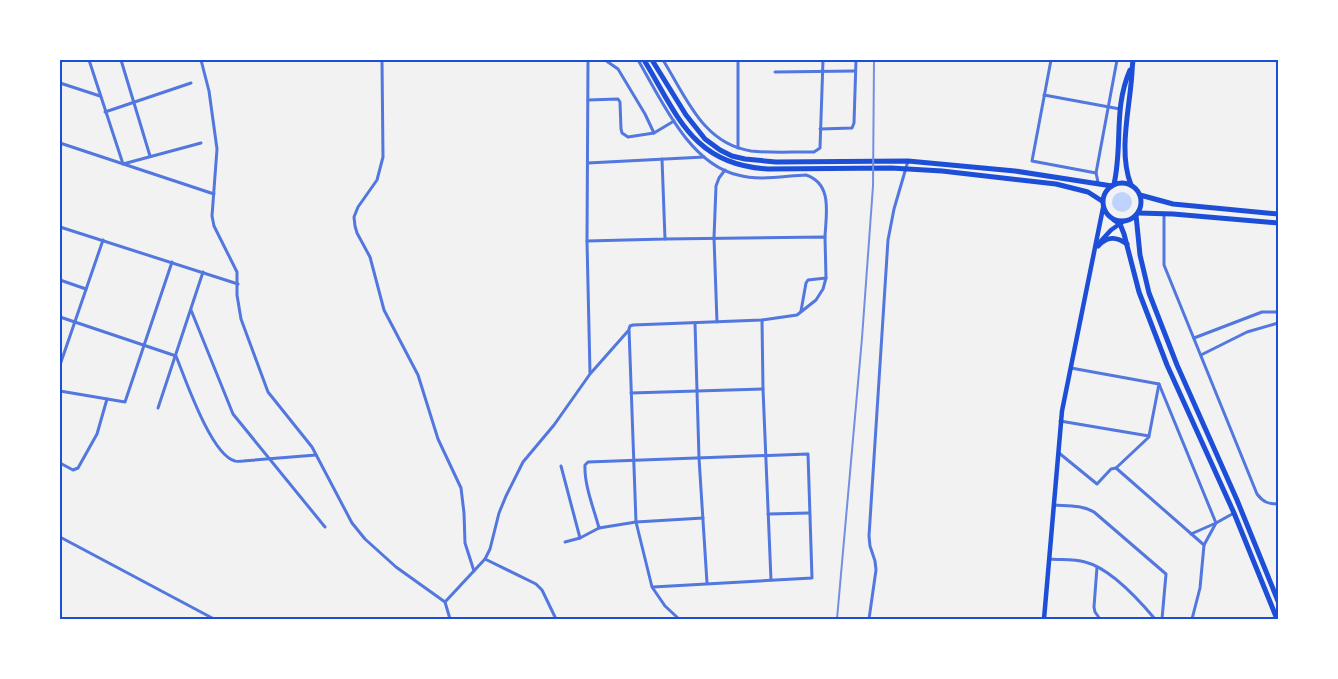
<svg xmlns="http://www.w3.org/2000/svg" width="1338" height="679" font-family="'Alegreya Sans',sans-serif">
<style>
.water{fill:#bfd3fe}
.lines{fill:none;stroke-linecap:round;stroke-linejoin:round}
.minor{stroke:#5277de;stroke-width:3}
.secondary{stroke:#1d4ed8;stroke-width:4.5}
.primary{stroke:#1d4ed8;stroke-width:5}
.trunk{stroke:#1d4ed8;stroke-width:5}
.rail{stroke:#7290e2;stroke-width:2}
.neatline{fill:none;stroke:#1d4ed8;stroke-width:2}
</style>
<rect width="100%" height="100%" fill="#f2f2f2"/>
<circle class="water" cx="1122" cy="202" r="10"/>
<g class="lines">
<g class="minor">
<path d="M89 60 123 164 201 143"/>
<path d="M121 60 150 156"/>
<path d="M201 60 209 91 217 149 212 216 214 226 237 272V295L241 319 268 392 312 447 352 523 365 539 396 567 445 602"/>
<path d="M382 60 383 157 377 180 358 207 354 217 355 226 357 233 370 257 384 310 418 375 438 439 461 488 464 513 465 543 474 571"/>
<path d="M588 60 587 241 590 373"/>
<path d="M605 60 618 69 645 114 654 133"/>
<path d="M638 60C661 99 689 164 738 175 759 181 784 176 806 175 833 184 826 214 825 237"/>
<path d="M663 60C686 97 703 144 751 151 769 153 788 152 806 152H814L820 148 823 60"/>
<path d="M738 60V148"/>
<path d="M1051 60 1032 161 1096 173 1117 60"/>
<path d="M775 72 855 71"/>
<path d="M60 83 100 96"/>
<path d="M1044 95 1120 109"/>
<path d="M588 100 618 99 620 102 621 129 622 133 628 137 654 133 674 121"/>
<path d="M105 112 191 83"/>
<path d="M820 129 852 128 854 123 856 60"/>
<path d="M60 143 214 194"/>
<path d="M588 163 704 157"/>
<path d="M1096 173 1098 182H1096"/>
<path d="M1164 214V265L1257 494C1263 502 1268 504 1278 504"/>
<path d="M60 227 238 284"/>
<path d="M665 239 825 237 826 278 823 289 816 300 797 315 762 320 633 325 630 326 629 329 636 522 652 587 665 606 679 619"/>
<path d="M587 241 665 239 662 159"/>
<path d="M60 280 86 289"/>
<path d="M191 310 233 414 325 527"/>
<path d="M801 311 806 283 808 280 826 278"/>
<path d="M60 317 176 356C185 378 211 455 235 461 236 462 241 461 243 461L316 455"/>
<path d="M762 320 763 389 771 580"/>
<path d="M717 322 714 238 716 186 719 178 725 170"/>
<path d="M695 323 699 458 707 583"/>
<path d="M1194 338 1262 312H1278"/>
<path d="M1201 355 1247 332 1278 323"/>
<path d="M60 365 103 240"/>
<path d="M1159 384 1216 523 1191 534"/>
<path d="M60 391 125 402 172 262"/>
<path d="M631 393 763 389"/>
<path d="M158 408 203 272"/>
<path d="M1060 421 1149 436 1159 384 1071 368"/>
<path d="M1059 453 1097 484 1111 469 1116 468 1204 545 1200 588 1192 619"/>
<path d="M60 463 73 470 78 468 97 434 107 399"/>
<path d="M561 466 580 538"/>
<path d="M1116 468 1149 437"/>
<path d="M1054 505C1068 506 1082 505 1094 512L1166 574 1162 619"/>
<path d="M768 514 809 513"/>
<path d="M599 528C594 509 584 485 585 465L588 462 808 454 812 578 653 587"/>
<path d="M60 537 214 619"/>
<path d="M565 542 580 538 599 528 636 522 703 518"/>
<path d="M1204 545 1216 523 1234 513"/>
<path d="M485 559 536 584 542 590 556 619"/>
<path d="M1050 559C1061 560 1074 559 1085 562 1110 568 1139 600 1155 619"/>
<path d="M1097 567 1094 607 1095 612 1100 619"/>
<path d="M450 619 445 602 485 559 490 549 499 513 506 496 523 462 554 425 590 374 628 331"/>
<path d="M869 619 876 570 875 561 870 546 869 536 888 240 894 209 908 161"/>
</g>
<g class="secondary">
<path d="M1100 242 1111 230 1124 221"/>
<path d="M1044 619 1062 411 1103 208"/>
</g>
<g class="primary">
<path d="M1114 184C1123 145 1113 109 1130 70"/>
<path d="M1131 185C1119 154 1128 116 1131 84 1132 76 1132 68 1133 60"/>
<path d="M1136 215 1140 255 1149 293 1177 365 1237 500 1278 601"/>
<path d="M1114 220 1120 224 1124 234 1139 292 1167 365 1234 513 1277 619"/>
<path d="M1098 246C1107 236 1116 236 1127 244"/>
</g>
<g class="trunk">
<path d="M644 60C678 116 693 165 768 169L891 168 942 171 1056 184 1088 192 1102 201"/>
<path d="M652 60 686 115 705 139 720 150 732 156 745 159 776 162 908 161 1015 171 1112 186"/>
<circle cx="1122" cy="202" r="19"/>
<path d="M1140 195 1173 204 1278 214"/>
<path d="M1138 213 1173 214 1278 223"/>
</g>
<path class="rail" d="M837 619 862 338 873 186 874 60"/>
</g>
<rect width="1338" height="679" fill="none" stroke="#ffffff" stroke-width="122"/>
<rect x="61" y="61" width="1216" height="557" class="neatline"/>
</svg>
